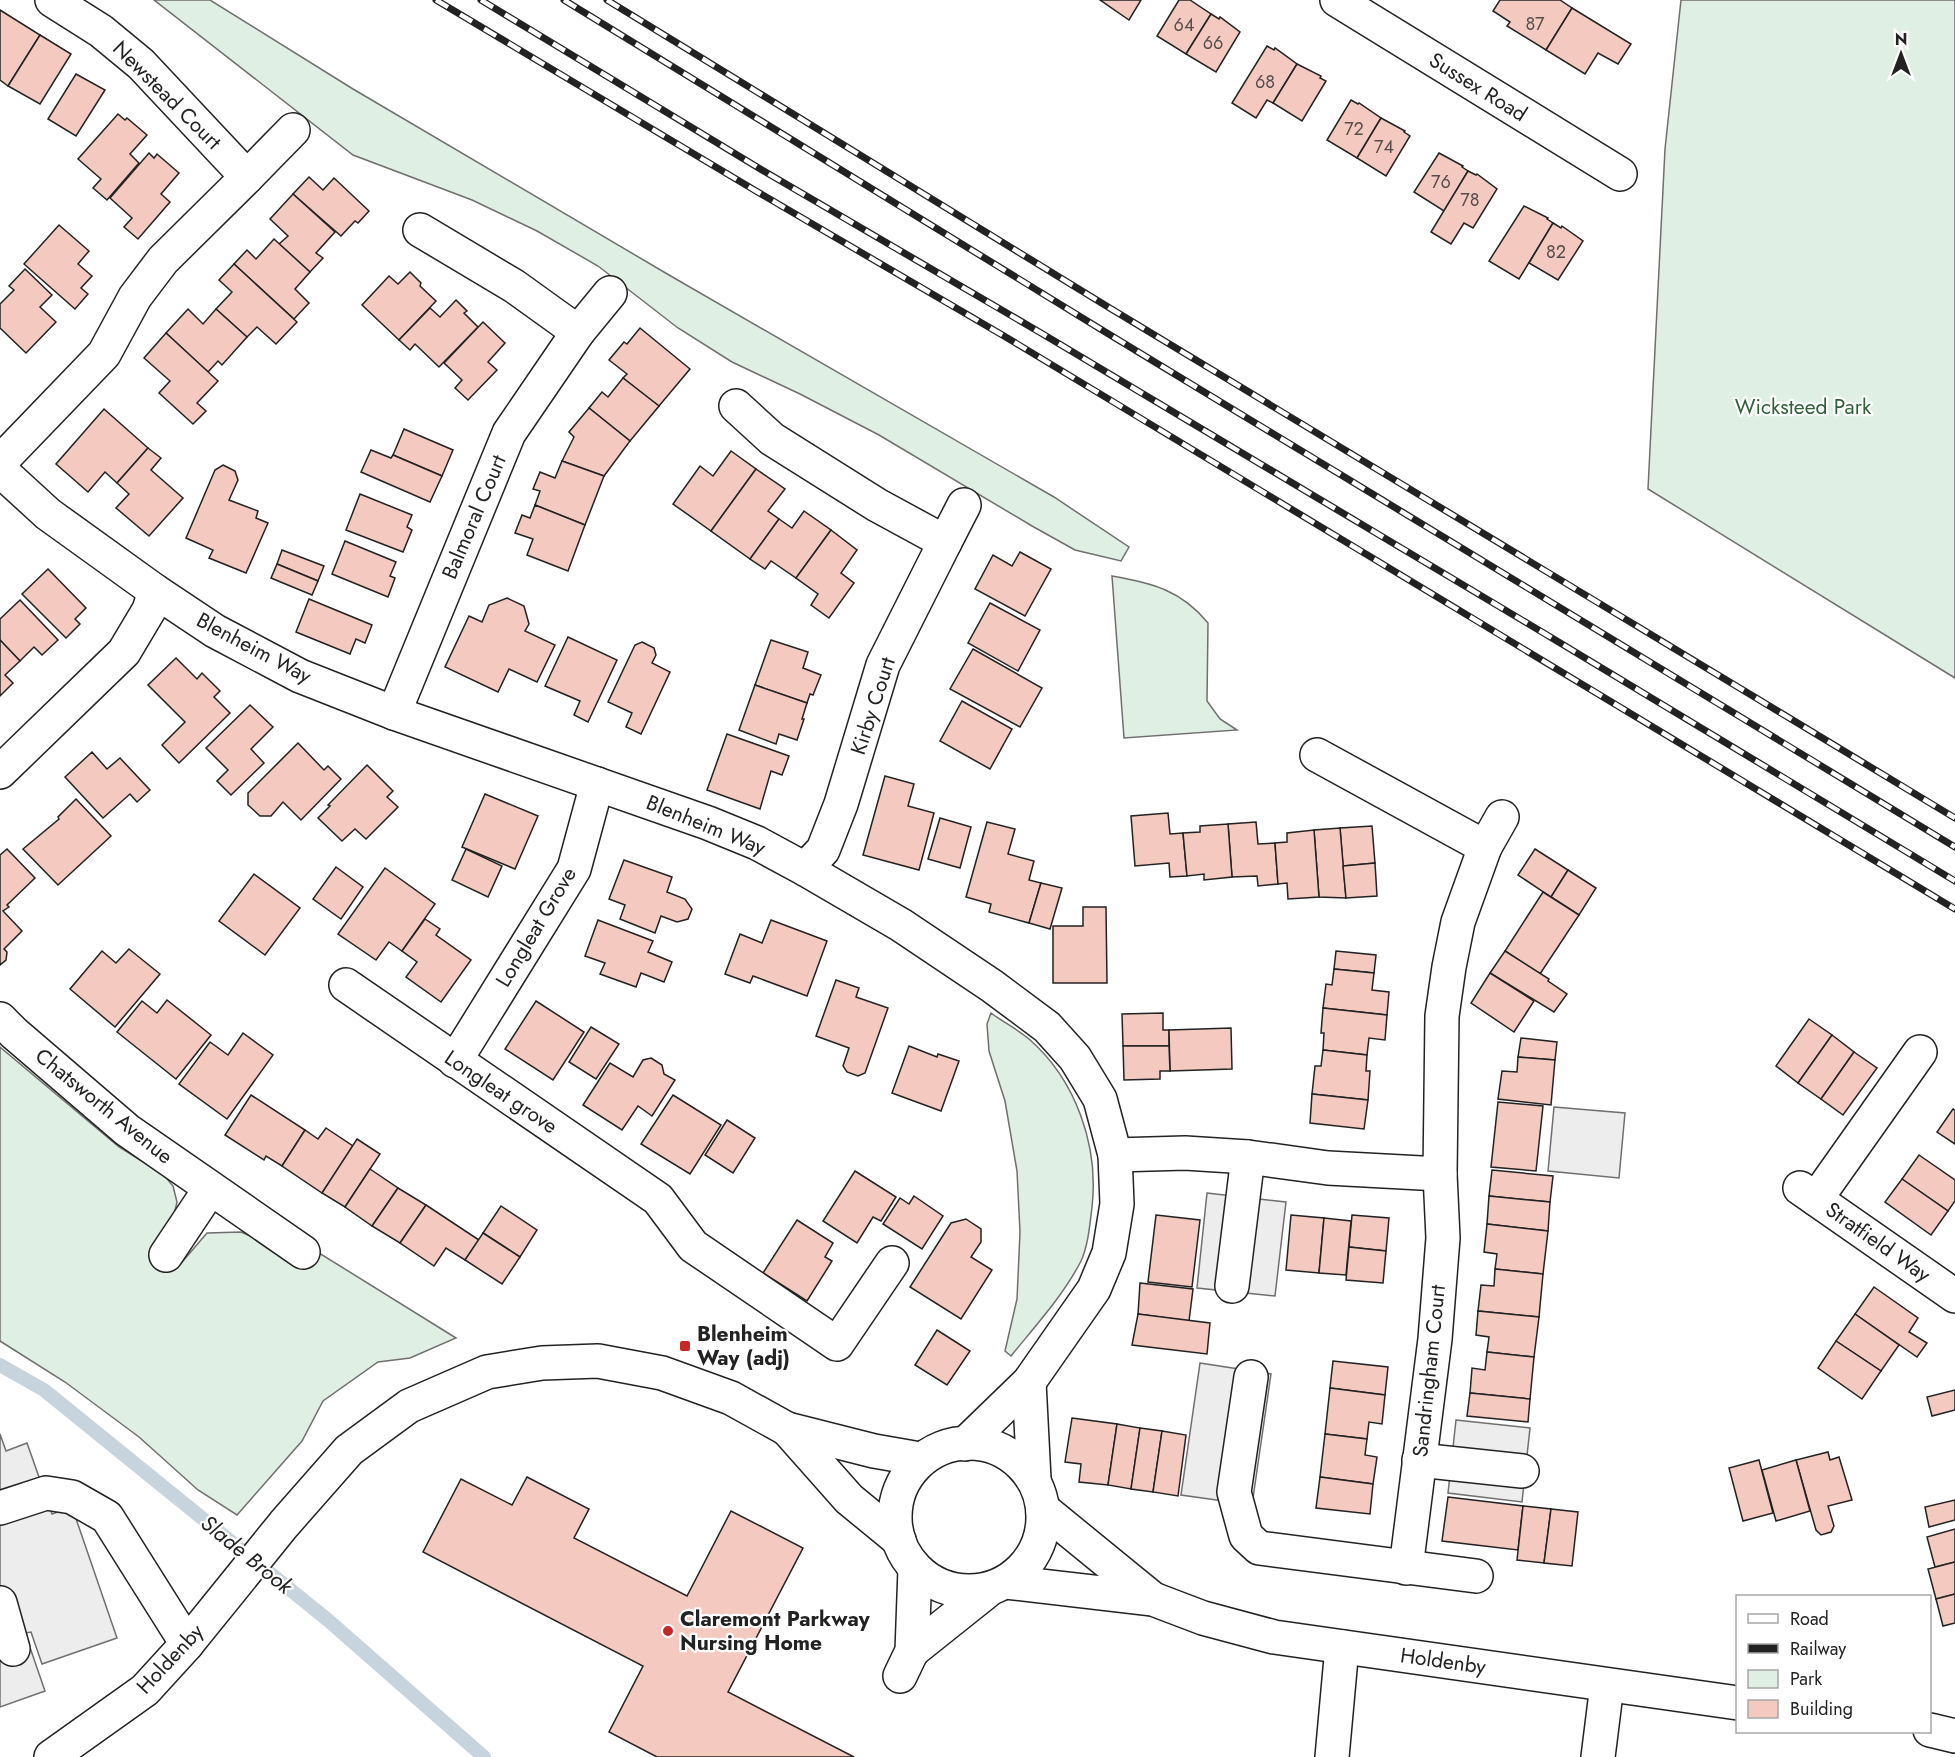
<svg xmlns="http://www.w3.org/2000/svg" width="1955" height="1757" font-family="Jost,sans-serif">
<style>
.green{fill:#e0efe3;stroke:#6f6f6f;stroke-width:1.5}
.parking{fill:#ededed;stroke:#6f6f6f;stroke-width:1.5}
.lines{fill:none;stroke-linecap:round;stroke-linejoin:round}
.stream{stroke:#c7d3dd;stroke-width:14}
.building{fill:#f3c9c0;stroke:#222;stroke-width:1.5}
.minor-casing{stroke:#222;stroke-width:36}
.minor{stroke:#fff;stroke-width:33}
.rail-casing{stroke:#222;stroke-width:7}
.rail{stroke:#fff;stroke-width:4.5;stroke-dasharray:14;stroke-linecap:butt}
.poi-dot{fill:#c62828;stroke:#fff;stroke-width:2}
.labels{text-anchor:middle;stroke-width:4.5;stroke-linejoin:round;paint-order:stroke}
.number-label{font-size:18px;fill:#564c4a}
.street-label{font-size:21px;fill:#222;stroke:#fff}
.park-label{font-size:21px;fill:#2f5e38;stroke:#fff}
.poi-label{font-size:21px;font-weight:bold;fill:#222;stroke:#fff;text-anchor:start}
.water-label{font-size:22px;font-style:italic;fill:#222;stroke:#fff}
</style>
<rect width="100%" height="100%" fill="#fff"/>
<g class="green">
<path d="M154 0H210L353 89 669 275 1054 497 1129 547 1121 561 1075 550 1032 526 879 435 800 394 732 362 678 328 598 266 537 231 472 200 353 155Z"/>
<path d="M1681 0H1955V678L1648 489 1665 149Z"/>
<path d="M1112 576C1152 583 1181 590 1208 623L1207 701 1220 719 1237 730 1124 738Z"/>
<path d="M991 1013C1003 1022 1017 1029 1029 1039 1076 1080 1099 1146 1092 1207 1090 1224 1088 1246 1081 1261 1063 1296 1036 1325 1011 1356L1005 1351 1017 1299 1020 1232 1017 1171 1005 1101 989 1051 987 1024Z"/>
<path d="M0 1047 119 1147 163 1174 173 1186 177 1202 173 1219 151 1249 177 1268 207 1233 241 1232 267 1243H303L456 1338 410 1358 378 1362 323 1401 302 1441 237 1515 198 1490 139 1437 65 1382 0 1341Z"/>
</g>
<g class="parking">
<path d="M1554 1107 1625 1113 1619 1178 1548 1171Z"/>
<path d="M1207 1193 1286 1202 1275 1296 1197 1288Z"/>
<path d="M1200 1363 1271 1374 1252 1505 1181 1495Z"/>
<path d="M1456 1420 1530 1428 1522 1502 1448 1493Z"/>
<path d="M0 1434 6 1451 27 1443 52 1514 72 1507 117 1638 42 1664 31 1632 25 1633 45 1691 0 1707Z"/>
</g>
<g class="lines">
<path class="stream" d="M0 1365 44 1390 329 1621 484 1757"/>
</g>
<g class="building">
<path d="M1100 0H1141L1129 20Z"/>
<path d="M1179 0H1190L1211 14 1186 54 1157 36Z"/>
<path d="M1500 0H1560L1572 8 1546 50 1507 26 1510 22 1493 11Z"/>
<path d="M1572 8 1631 44 1618 64 1598 53 1585 74 1546 50Z"/>
<path d="M0 10 40 35 8 86 0 80Z"/>
<path d="M1211 14 1219 19 1220 17 1240 32 1216 72 1186 54Z"/>
<path d="M40 35 71 54 40 104 8 86Z"/>
<path d="M1267 46 1274 50 1275 48 1297 64 1273 103 1267 100 1256 118 1232 103Z"/>
<path d="M1297 64 1321 76 1320 78 1326 81 1302 121 1273 103Z"/>
<path d="M76 74 105 90 76 136 48 119Z"/>
<path d="M1351 100 1358 104 1359 103 1381 118 1357 158 1327 140Z"/>
<path d="M118 114 125 120 127 118 147 135 130 154 139 163 107 200 93 188 101 179 78 159Z"/>
<path d="M1381 118 1405 131 1404 132 1410 136 1386 176 1357 158Z"/>
<path d="M149 153 154 158 157 154 179 173 161 194 170 202 138 239 124 227 132 218 110 198Z"/>
<path d="M1439 153 1463 166 1462 167 1468 171 1444 211 1414 192Z"/>
<path d="M1468 171 1476 175 1477 174 1497 189 1473 228 1464 223 1451 244 1431 232Z"/>
<path d="M309 177 323 190 334 178 369 211 358 223 355 221 341 236 293 194Z"/>
<path d="M293 194 335 232 316 253 323 258 310 272 279 244 288 236 270 219Z"/>
<path d="M1524 206 1548 218 1547 219 1553 223 1519 279 1489 261Z"/>
<path d="M1553 223 1561 228 1562 226 1583 241 1558 280 1529 263Z"/>
<path d="M59 225 89 251 78 264 92 276 81 288 88 294 75 309 24 264Z"/>
<path d="M274 239 310 272 295 289 309 303 294 319 234 264 247 250 256 259Z"/>
<path d="M234 264 297 322 276 344 257 327 247 337 216 309 232 292 219 280Z"/>
<path d="M25 269 52 295 40 307 56 322 26 353 0 328V304L14 290 9 286Z"/>
<path d="M410 272 421 283 420 286 436 301 399 340 362 305 389 276 398 284Z"/>
<path d="M456 300 467 311 464 313 478 327 439 367 415 344 410 350 399 340 430 308 440 317Z"/>
<path d="M188 309 203 324 216 309 247 337 222 365 218 361 208 372 166 333Z"/>
<path d="M483 322 505 343 488 362 497 370 468 400 455 388 462 380 444 363Z"/>
<path d="M640 328 690 369 659 406 623 378 627 374 609 360 624 342 627 344Z"/>
<path d="M166 333 218 381 197 403 206 411 193 424 159 393 170 381 144 358Z"/>
<path d="M623 378 659 406 630 441 589 408 602 392 608 397Z"/>
<path d="M589 408 630 441 604 476 562 461 574 437 569 432Z"/>
<path d="M104 409 148 448 117 483 105 472 88 492 56 464Z"/>
<path d="M404 429 453 450 442 476 393 455Z"/>
<path d="M148 448 161 458 151 470 183 498 149 536 116 508 129 494 117 483Z"/>
<path d="M371 450 391 458 393 455 442 476 430 502 361 472Z"/>
<path d="M731 451 756 469 711 531 673 504 700 466 713 476Z"/>
<path d="M562 461 604 476 585 525 535 505 540 491 533 489 540 472 555 478Z"/>
<path d="M223 465 235 471 238 480 229 500 258 511 256 518 268 523 246 573 209 558 213 550 186 538 215 470Z"/>
<path d="M756 469 785 489 768 511 779 519 750 559 711 531Z"/>
<path d="M360 494 412 515 407 527 412 530 403 552 346 530Z"/>
<path d="M535 505 585 525 568 571 527 555 533 539 515 533 522 515 530 518Z"/>
<path d="M804 511 831 530 796 578 771 561 765 569 750 559 779 519 792 528Z"/>
<path d="M831 530 857 550 841 573 854 583 829 618 811 605 818 594 796 578Z"/>
<path d="M345 541 396 562 390 576 395 578 388 597 332 574Z"/>
<path d="M282 550 324 566 318 581 277 564Z"/>
<path d="M1020 552 1051 569 1025 616 975 589 993 555 1012 566Z"/>
<path d="M277 564 318 581 312 595 271 578Z"/>
<path d="M48 569 86 608 75 619 80 624 66 638 22 594Z"/>
<path d="M507 598 524 606 529 624 525 631 555 645 537 682 509 669 498 692 445 667 469 616 482 622 489 605Z"/>
<path d="M309 599 372 625 365 643 356 639 350 654 296 632Z"/>
<path d="M20 600 58 640 42 655 34 647 20 661 0 640V619Z"/>
<path d="M990 603 1040 630 1018 671 968 643Z"/>
<path d="M568 637 617 660 588 722 574 715 580 701 545 686Z"/>
<path d="M0 640 20 661 5 675 13 683 0 696Z"/>
<path d="M771 640 808 652 803 668 821 675 813 695 810 694 807 703 755 685Z"/>
<path d="M642 642 654 648 656 655 652 663 670 672 641 734 626 727 632 713 608 702 635 645Z"/>
<path d="M973 649 1042 688 1020 727 950 689Z"/>
<path d="M176 658 197 679 202 673 220 691 214 697 230 713 179 763 162 745 185 722 148 685Z"/>
<path d="M755 685 807 703 802 719H804L797 740 779 734 776 744 739 730Z"/>
<path d="M962 701 1012 729 990 769 940 741Z"/>
<path d="M250 705 273 727 251 749 264 763 231 795 217 781 228 770 206 748Z"/>
<path d="M727 734 789 756 782 775 771 771 760 809 707 790Z"/>
<path d="M298 743 324 770 328 766 341 779 301 820 283 802 271 816H260L248 805V793Z"/>
<path d="M92 752 107 769 120 758 150 790 137 802 130 794 103 818 65 777Z"/>
<path d="M367 765 393 791 387 797 398 807 366 839 355 829 342 841 318 818 330 806 328 805Z"/>
<path d="M885 776 914 784 908 806 934 813 919 870 863 855Z"/>
<path d="M485 794 538 816 515 869 462 847Z"/>
<path d="M76 799 111 836 58 885 23 849 59 819 58 817Z"/>
<path d="M1168 813 1170 834 1183 833 1187 876 1170 877 1169 863 1135 866 1131 816Z"/>
<path d="M940 818 971 827 960 868 928 859Z"/>
<path d="M987 822 1015 829 1008 854 1034 861 1029 880 1041 883 1029 923 989 912 991 904 966 897Z"/>
<path d="M1256 822 1258 844 1275 843 1278 884 1258 886 1257 876 1232 877 1228 824Z"/>
<path d="M1228 824 1232 877 1204 880V874L1187 876 1183 833 1200 832V826Z"/>
<path d="M1372 826 1375 863 1343 866 1340 828Z"/>
<path d="M1340 828 1346 898 1319 897 1314 830Z"/>
<path d="M1314 830 1319 897 1288 899 1287 883 1278 884 1275 843 1287 842V833Z"/>
<path d="M7 849 35 878 7 905 9 907 3 911 22 931 4 949 7 952 6 960 0 965V855Z"/>
<path d="M466 849 502 866 488 897 452 880Z"/>
<path d="M1535 849 1568 870 1551 897 1518 875Z"/>
<path d="M624 860 672 877 667 892 685 899 692 909 688 919 677 922 661 916 655 933 620 919 625 905 609 899Z"/>
<path d="M1375 863 1377 896 1346 898 1343 866Z"/>
<path d="M336 867 363 887 341 919 313 899Z"/>
<path d="M385 868 435 904 402 951 389 942 376 960 338 934Z"/>
<path d="M1568 870 1596 888 1579 915 1551 897Z"/>
<path d="M254 874 300 908 265 955 219 921Z"/>
<path d="M1041 883 1062 888 1050 929 1029 923Z"/>
<path d="M1543 892 1579 915 1540 974 1505 951Z"/>
<path d="M1083 907H1106L1107 983H1053V926H1083Z"/>
<path d="M425 919 440 929 436 935 471 960 441 1002 406 977 417 962 402 951Z"/>
<path d="M598 920 653 941 648 952 672 962 664 982 641 973 636 987 600 974 605 963 585 956Z"/>
<path d="M771 920 827 941 807 996 753 976 750 983 725 974 740 934 762 943Z"/>
<path d="M129 949 160 974 115 1027 70 989 102 951 116 963Z"/>
<path d="M1336 951 1376 955 1374 973 1334 969Z"/>
<path d="M1505 951 1549 979 1548 981 1567 994 1554 1012 1490 973Z"/>
<path d="M1334 969 1374 973 1372 990 1389 992 1387 1015 1323 1008 1326 984 1332 985Z"/>
<path d="M1490 973 1534 1001 1514 1032 1471 1003Z"/>
<path d="M836 980 859 988 856 997 888 1008 865 1073 858 1076 847 1072 843 1066 849 1048 816 1036Z"/>
<path d="M167 1000 211 1035 176 1079 117 1032 142 1001 157 1013Z"/>
<path d="M536 1001 584 1032 553 1080 505 1049Z"/>
<path d="M1323 1008 1387 1015 1385 1040 1369 1038 1367 1055 1323 1050 1324 1033H1321Z"/>
<path d="M1163 1013V1030H1169V1046H1123L1122 1014Z"/>
<path d="M1809 1019 1832 1035 1798 1083 1776 1066Z"/>
<path d="M591 1027 619 1044 596 1079 569 1062Z"/>
<path d="M1231 1028 1232 1069 1170 1071 1169 1030Z"/>
<path d="M243 1033 273 1055 227 1119 179 1084 210 1042 228 1055Z"/>
<path d="M1832 1035 1854 1052 1821 1099 1798 1083Z"/>
<path d="M1521 1038 1557 1042 1555 1060 1518 1057Z"/>
<path d="M909 1046 937 1057 938 1054 959 1061 941 1111 892 1093Z"/>
<path d="M1123 1046H1169L1170 1071H1160V1079L1124 1080Z"/>
<path d="M1323 1050 1367 1055 1366 1071H1370L1368 1100 1312 1094 1315 1066H1321Z"/>
<path d="M1854 1052 1877 1068 1843 1115 1821 1099Z"/>
<path d="M1518 1057 1555 1060 1551 1105 1498 1099 1502 1071 1517 1072Z"/>
<path d="M651 1058 662 1065 664 1074 675 1080 652 1116 638 1106 622 1130 583 1105 610 1063 633 1077 643 1060Z"/>
<path d="M1312 1094 1368 1100 1364 1129 1310 1123Z"/>
<path d="M251 1095 305 1130 282 1166 266 1156 264 1160 225 1135Z"/>
<path d="M673 1095 721 1125 690 1174 641 1144Z"/>
<path d="M1498 1102 1543 1106 1536 1171 1491 1167Z"/>
<path d="M1953 1109 1955 1110V1144L1937 1132Z"/>
<path d="M727 1120 755 1138 733 1173 705 1155Z"/>
<path d="M326 1128 353 1146 322 1193 282 1166 305 1130 318 1139Z"/>
<path d="M357 1139 380 1154 345 1207 322 1193Z"/>
<path d="M1919 1155 1955 1180V1201L1948 1211 1902 1179Z"/>
<path d="M370 1169 398 1188 372 1226 345 1207Z"/>
<path d="M1492 1170 1553 1176 1550 1202 1489 1196Z"/>
<path d="M855 1171 896 1197 881 1221 873 1217 857 1243 823 1221Z"/>
<path d="M1902 1179 1948 1211 1931 1235 1885 1202Z"/>
<path d="M398 1188 426 1205 400 1243 372 1226Z"/>
<path d="M914 1196 943 1216 922 1249 883 1224 900 1198 909 1204Z"/>
<path d="M1489 1196 1550 1202 1548 1231 1487 1224Z"/>
<path d="M426 1205 479 1240 465 1260 446 1248 434 1266 400 1243Z"/>
<path d="M501 1206 537 1230 520 1257 483 1233Z"/>
<path d="M1156 1215 1200 1220 1192 1287 1148 1282Z"/>
<path d="M1291 1215 1324 1218 1319 1273 1286 1270Z"/>
<path d="M1352 1215 1389 1218 1386 1251 1349 1247Z"/>
<path d="M1324 1218 1351 1221 1346 1275 1319 1273Z"/>
<path d="M966 1219 981 1229V1242L971 1257 992 1270 961 1319 910 1287 951 1223Z"/>
<path d="M797 1220 833 1243 825 1257 832 1261 807 1301 763 1273Z"/>
<path d="M1487 1224 1548 1231 1543 1274 1495 1269 1497 1254 1484 1252Z"/>
<path d="M483 1233 520 1257 502 1284 465 1260Z"/>
<path d="M1349 1247 1386 1251 1383 1283 1346 1280Z"/>
<path d="M1495 1269 1543 1274 1539 1317 1478 1311 1481 1285 1494 1286Z"/>
<path d="M1140 1283 1193 1289 1189 1321 1138 1314Z"/>
<path d="M1874 1287 1918 1318 1909 1332 1927 1343 1917 1357 1855 1314Z"/>
<path d="M1478 1311 1539 1317 1534 1357 1487 1352 1489 1337 1476 1335Z"/>
<path d="M1138 1314 1210 1323 1207 1354 1132 1345Z"/>
<path d="M1855 1314 1899 1345 1881 1371 1836 1341Z"/>
<path d="M937 1330 970 1351 947 1385 915 1365Z"/>
<path d="M1836 1341 1881 1371 1862 1399 1818 1368Z"/>
<path d="M1487 1352 1534 1357 1530 1399 1470 1393 1472 1368 1485 1370Z"/>
<path d="M1333 1361 1388 1367 1385 1395 1330 1388Z"/>
<path d="M1330 1388 1385 1395 1382 1424 1369 1422 1367 1439 1325 1434Z"/>
<path d="M1955 1390V1410L1932 1416 1927 1397Z"/>
<path d="M1470 1393 1530 1399 1528 1422 1467 1416Z"/>
<path d="M1072 1418 1117 1424 1108 1485 1079 1482 1081 1464 1065 1462Z"/>
<path d="M1117 1424 1140 1428 1131 1489 1108 1485Z"/>
<path d="M1140 1428 1162 1431 1153 1492 1131 1489Z"/>
<path d="M1162 1431 1186 1435 1178 1496 1153 1492Z"/>
<path d="M1325 1434 1367 1439 1365 1455 1377 1457 1373 1484 1320 1477Z"/>
<path d="M1828 1452 1830 1460 1839 1457 1852 1500 1828 1506 1834 1526 1831 1532 1821 1535 1816 1530 1796 1460Z"/>
<path d="M1759 1460 1773 1513 1743 1521 1729 1468Z"/>
<path d="M1796 1460 1810 1511 1776 1521 1762 1470Z"/>
<path d="M527 1477 589 1509 574 1538 687 1596 731 1511 803 1548 728 1692 854 1757H657L609 1732 643 1666 423 1552 461 1479 512 1505Z"/>
<path d="M1320 1477 1373 1484 1370 1514 1316 1508Z"/>
<path d="M1448 1497 1523 1506 1518 1550 1442 1541Z"/>
<path d="M1955 1500V1520L1929 1527 1925 1507Z"/>
<path d="M1523 1506 1551 1509 1544 1563 1517 1560Z"/>
<path d="M1551 1509 1578 1512 1572 1566 1544 1563Z"/>
<path d="M1955 1529V1562L1935 1567 1927 1537Z"/>
<path d="M1955 1562V1594L1936 1599 1928 1569Z"/>
<path d="M1955 1594V1623L1943 1626 1936 1599Z"/>
</g>
<g class="lines">
<g class="minor-casing">
<g id="minor">
<path d="M1337 0 1620 174"/>
<path d="M247 177 293 130"/>
<path d="M420 230 514 286 578 332"/>
<path d="M736 406 772 439 877 505 945 542 883 665 841 804 823 850 805 869"/>
<path d="M0 462 104 354 135 297 163 260 247 177 141 64 101 31 52 0"/>
<path d="M0 470 48 514 155 591 215 631 300 676 394 713 708 823 757 843 805 869 901 925 992 986 1047 1027 1075 1058 1100 1099 1115 1155 1117 1204 1109 1253 1094 1289 1029 1382 965 1444"/>
<path d="M945 542 964 505"/>
<path d="M394 713 509 433 578 332 610 293"/>
<path d="M1317 755 1485 847 1458 922 1449 967 1442 1016 1440 1174 1443 1238 1435 1339 1406 1568"/>
<path d="M0 772 124 652 149 610 155 591"/>
<path d="M1485 847 1502 817"/>
<path d="M346 985 658 1199 693 1246 837 1344 892 1263"/>
<path d="M0 1019 14 1033 127 1130 303 1252"/>
<path d="M455 1061 574 869 597 784"/>
<path d="M1115 1155 1185 1153 1248 1157 1328 1168 1440 1174"/>
<path d="M1800 1188 1955 1296"/>
<path d="M1816 1199 1920 1052"/>
<path d="M166 1255 210 1189"/>
<path d="M1232 1286 1248 1157"/>
<path d="M1251 1377 1234 1492 1246 1536 1259 1548 1476 1576"/>
<path d="M1029 1382 1034 1479"/>
<path d="M787 1429 849 1499 899 1540"/>
<circle cx="969" cy="1517" r="74"/>
<path d="M1419 1460 1522 1471"/>
<path d="M0 1508 46 1493 72 1497 107 1517 187 1644"/>
<path d="M1044 1510 1153 1599"/>
<path d="M1006 1582 1153 1599 1203 1618 1274 1637 1738 1703"/>
<path d="M0 1603 13 1649"/>
<path d="M912 1651 991 1588"/>
<path d="M900 1676 912 1651 915 1569"/>
<path d="M1930 1730 1955 1736"/>
<path d="M51 1757 145 1690 187 1644 284 1524 349 1450 409 1406 487 1372 542 1363 598 1361 662 1373 731 1398 787 1429 874 1451 920 1459"/>
<path d="M1332 1757 1342 1647"/>
<path d="M1598 1757 1607 1685"/>
</g>
</g>
<use href="#minor" class="minor"/>
<g class="rail-casing">
<g id="rail">
<path d="M436 0 756 191 1004 336 1955 909"/>
<path d="M481 0 762 170 1041 333 1547 635 1955 881"/>
<path d="M564 0 1102 330 1955 847"/>
<path d="M607 0 1113 310 1955 818"/>
</g>
</g>
<use href="#rail" class="rail"/>
</g>
<g class="poi-dot">
<rect x="679" y="1340" width="12" height="12" rx="3"/>
<circle cx="668" cy="1631" r="6"/>
</g>
<g class="labels">
<g class="number-label">
<text x="1535" y="30">87</text>
<text x="1184" y="31">64</text>
<text x="1213" y="49">66</text>
<text x="1265" y="88">68</text>
<text x="1354" y="135">72</text>
<text x="1384" y="153">74</text>
<text x="1441" y="188">76</text>
<text x="1470" y="206">78</text>
<text x="1556" y="258">82</text>
</g>
<g class="street-label">
<text transform="translate(1478 87) rotate(32)" y="7">Sussex Road</text>
<text transform="translate(167 95) rotate(45)" y="7">Newstead Court</text>
<text transform="translate(474 517) rotate(-67)" y="7">Balmoral Court</text>
<text transform="translate(254 648) rotate(28)" y="7">Blenheim Way</text>
<text transform="translate(873 706) rotate(-72)" y="7">Kirby Court</text>
<text transform="translate(706 825) rotate(22)" y="7">Blenheim Way</text>
<text transform="translate(536 927) rotate(-59)" y="7">Longleat Grove</text>
<text transform="translate(501 1092) rotate(34)" y="7">Longleat grove</text>
<text transform="translate(104 1106) rotate(39)" y="7">Chatsworth Avenue</text>
<text transform="translate(1878 1242) rotate(35)" y="7">Stratfield Way</text>
<text transform="translate(1429 1371) rotate(-84)" y="7">Sandringham Court</text>
<text transform="translate(170 1659) rotate(-47)" y="7">Holdenby</text>
<text transform="translate(1443 1661) rotate(8)" y="7">Holdenby</text>
</g>
<g class="park-label">
<text x="1803" y="414">Wicksteed Park</text>
</g>
<g class="poi-label">
<text x="697" y="1341">Blenheim<tspan x="697" dy="24">Way (adj)</tspan></text>
<text x="680" y="1626">Claremont Parkway<tspan x="680" dy="24">Nursing Home</tspan></text>
</g>
<g class="water-label">
<text transform="translate(247 1554) rotate(39)" y="8">Slade Brook</text>
</g>
</g>
<rect x="1736" y="1595" width="195" height="138" fill="#ffffff" stroke="#a7a7a7" stroke-width="1.5"/>
<rect x="1748" y="1614" width="30" height="9" fill="#ffffff" stroke="#a7a7a7" stroke-width="1.5"/>
<text x="1790" y="1625" font-size="18" fill="#222222">Road</text>
<rect x="1748" y="1644" width="30" height="9" fill="#222222" stroke="#a7a7a7" stroke-width="1.5"/>
<text x="1790" y="1655" font-size="18" fill="#222222">Railway</text>
<rect x="1748" y="1670" width="30" height="18" fill="#e0efe3" stroke="#a7a7a7" stroke-width="1.5"/>
<text x="1790" y="1685" font-size="18" fill="#222222">Park</text>
<rect x="1748" y="1700" width="30" height="18" fill="#f3c9c0" stroke="#a7a7a7" stroke-width="1.5"/>
<text x="1790" y="1715" font-size="18" fill="#222222">Building</text>
<g transform="translate(1901 54)" stroke="#ffffff" stroke-width="4.5" paint-order="stroke">
<path d="M0-4.5L10 22L0 15L-10 22Z" fill="#222222"/>
<text y="-9" font-size="16" font-weight="bold" text-anchor="middle" fill="#222222">N</text>
</g>
</svg>
